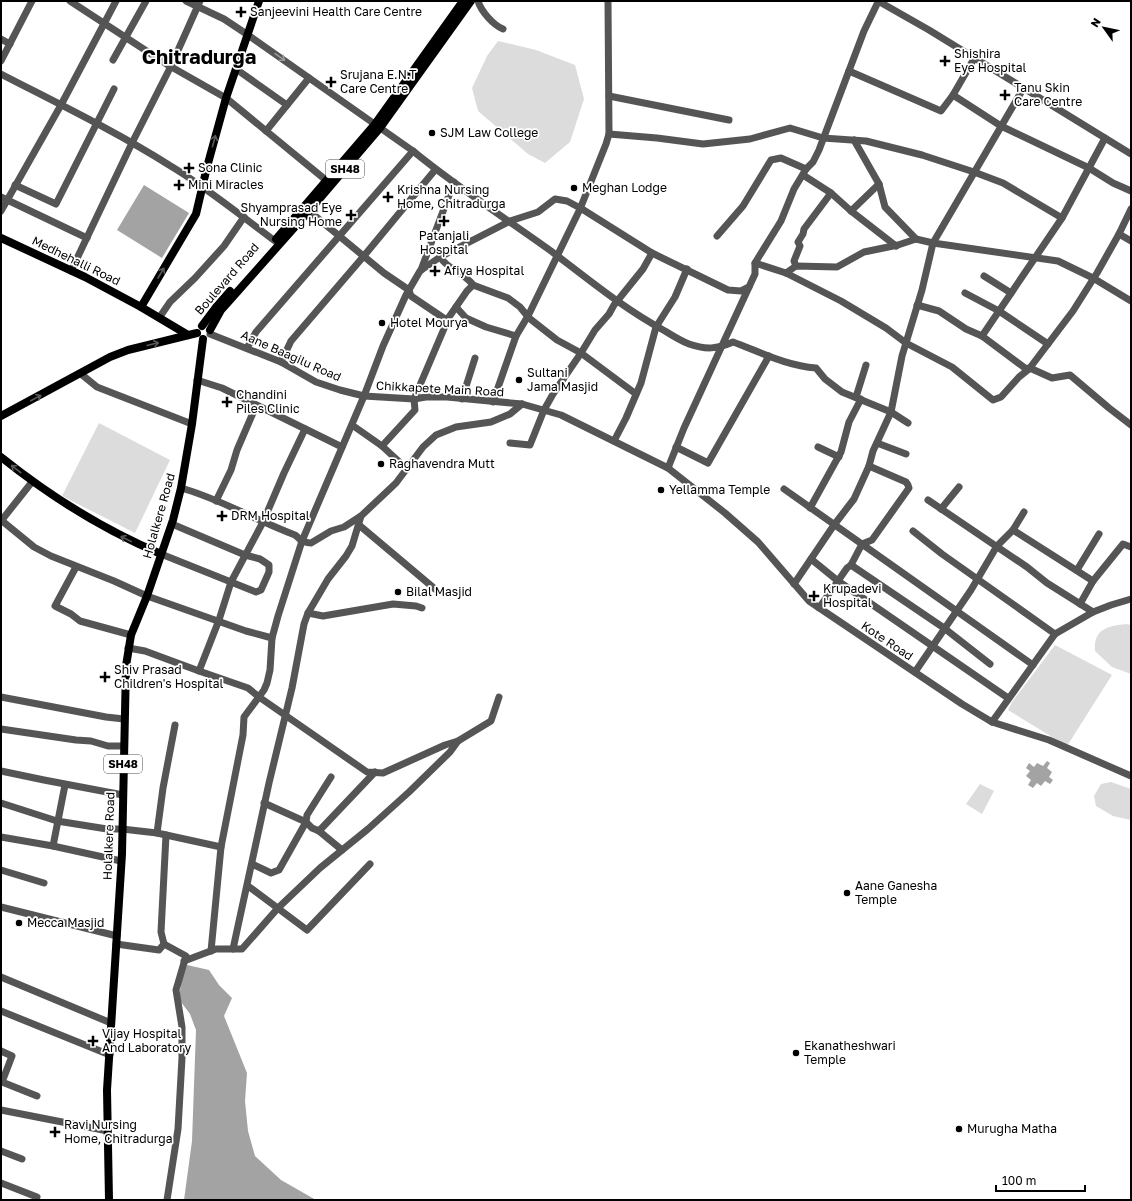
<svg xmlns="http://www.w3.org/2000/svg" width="1132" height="1201" font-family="'Golos Text',sans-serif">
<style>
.green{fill:#dcdcdc}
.water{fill:#a3a3a3}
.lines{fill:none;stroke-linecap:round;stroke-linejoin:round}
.minor{stroke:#555;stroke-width:7}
.major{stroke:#000;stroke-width:8}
.oneway{stroke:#999}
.oneway2{stroke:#595959}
.poi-dot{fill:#000;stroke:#fff;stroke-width:1.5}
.labels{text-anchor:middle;stroke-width:3.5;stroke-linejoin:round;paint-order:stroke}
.shield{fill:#fff;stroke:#4c4c4c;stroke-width:1}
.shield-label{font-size:11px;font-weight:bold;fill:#000}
.poi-label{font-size:12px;fill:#000;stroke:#fff;text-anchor:start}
.street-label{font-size:12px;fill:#000;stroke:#fff}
.town-label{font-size:20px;font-weight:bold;fill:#000;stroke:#fff}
</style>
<rect width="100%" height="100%" fill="#fff"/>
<g class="green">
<path d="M498 41 536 50 575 65 584 99 570 142 545 163 528 154 478 111 472 88 487 56Z"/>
<path d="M99 423 170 460 135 533 62 496Z"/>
<path d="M1126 624 1131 625V674L1112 667 1095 651C1093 629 1108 626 1126 624Z"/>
<path d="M1055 645 1112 675 1067 746 1008 710 1012 702Z"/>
<path d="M1111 782 1131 789V820L1113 816 1096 806 1094 796 1101 784Z"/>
<path d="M980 784 994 791 982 814 966 804Z"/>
</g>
<g class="water">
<path d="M144 185 189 213 162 258 117 230Z"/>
<path d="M1047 761 1050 763 1047 768 1052 772 1049 777 1053 780 1050 784 1045 781 1041 786 1037 783 1033 788 1028 785 1031 780 1026 776 1030 771 1026 768 1029 763 1034 767 1037 763 1043 766Z"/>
<path d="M187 965 209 970 219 985 232 998 224 1016 247 1073 245 1101 248 1131 255 1156 281 1180 316 1200H184L192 1141 196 1030 190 1014 181 1002 179 996 183 974Z"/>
</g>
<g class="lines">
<g class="minor">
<path d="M70 1 168 65 226 98 327 181"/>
<path d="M186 1 224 19 248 35 413 151C457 187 505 218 551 251 588 279 624 309 665 331 673 336 681 341 689 344 706 350 717 349 733 342 760 352 787 366 816 368L825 379 842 392 891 412 908 423"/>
<path d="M478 1C481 11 493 25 503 29"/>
<path d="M878 1 929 30 1131 154"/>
<path d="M1 39 10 44"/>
<path d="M113 60 146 1"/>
<path d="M1 61 32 1"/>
<path d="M236 69 287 105"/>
<path d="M849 71 941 111 953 95 975 57"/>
<path d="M1 74C57 103 115 131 169 165 206 187 240 215 275 241"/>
<path d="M953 95 1001 126 1089 168 1113 183 1131 191"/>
<path d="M609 96 729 120"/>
<path d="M266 131 309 78"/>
<path d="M609 134 657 138 703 144 750 139 790 128 823 138 866 141 922 155 974 172 1003 183 1062 218"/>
<path d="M854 140 879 184 885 207 916 239"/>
<path d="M803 175 831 193 851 211 896 246"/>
<path d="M15 185 56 204 114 89"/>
<path d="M1 197 87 238"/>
<path d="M1 211 61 105 116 1"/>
<path d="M309 211 384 273 409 290 411 296 448 321"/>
<path d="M851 211 879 184"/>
<path d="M1119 234 1131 241"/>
<path d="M717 236 743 206 771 160 781 158 806 169"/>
<path d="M440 257C448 270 465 273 473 285"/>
<path d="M755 263 786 273 841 301 886 328 906 343 952 367 993 400 1001 397 1019 377 1029 369 1073 311 1097 273 1119 234 1131 209"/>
<path d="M796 266 794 261 800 246 798 242 803 234 804 229 831 193"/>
<path d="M421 270 454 182"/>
<path d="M71 271 132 143 171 66 200 1"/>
<path d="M786 273 796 266 837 267 864 252 898 245 916 239 933 243 1058 261 1093 278 1131 301"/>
<path d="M984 276 1011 293"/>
<path d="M965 293 999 311 1048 344"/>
<path d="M917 305 939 311 966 329 982 336 1025 368 1032 369 1052 378 1070 375 1109 408 1131 425"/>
<path d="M456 307 466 318 486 327 516 336"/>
<path d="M159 318 170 302 195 278 224 246 244 217"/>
<path d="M210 334 281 362 316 382 340 390 364 396 414 399 426 397H447L522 404 561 415 668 468 725 513 758 542 809 601 962 704 992 722 1049 740 1131 776"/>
<path d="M982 336 1062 218 1105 138"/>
<path d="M247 348 256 332 413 151"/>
<path d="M281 362 291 341 363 257 435 170"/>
<path d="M81 374 97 387 192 424"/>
<path d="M197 380 222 388 342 447"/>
<path d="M856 397 866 365"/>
<path d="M462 399 475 358"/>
<path d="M493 402 516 336 528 316 580 209 606 144 609 134 608 1"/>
<path d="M352 425 382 446 407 469"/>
<path d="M305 429 284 473 263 522 231 582 219 620 199 671 248 688 259 697 367 772 383 773 445 745 458 741"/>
<path d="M614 441 626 418 641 383 656 327 675 297 687 269"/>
<path d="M510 443 530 445 544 410 553 394 581 353 636 394"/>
<path d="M877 443 906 454"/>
<path d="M382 446 415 410 414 399 449 317 467 291 473 285 508 298 520 307 529 318 557 340 581 353 595 330 609 314 614 305 643 269 652 253 728 290 741 291 749 287 755 274V263L781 221 794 189 806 169 813 162 819 150 864 31 878 2"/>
<path d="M676 447 708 463 769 356"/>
<path d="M818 447 839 457"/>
<path d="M668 468 684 428 749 287"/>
<path d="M181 488C221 499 257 521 295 535 298 537 299 539 302 541 305 542 308 543 311 543L331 531 344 527 361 516 396 483 423 447 436 435 456 427 491 422 510 414 522 404"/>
<path d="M784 489 1033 665"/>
<path d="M928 500 1027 567 1047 583 1093 612"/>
<path d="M216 501 231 470 237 450 256 406"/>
<path d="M810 508 841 452 849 422 861 399"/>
<path d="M941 509 959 487"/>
<path d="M1 520 34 547 51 556 114 581 147 596 246 631 272 638 270 670 267 683 264 690 244 717 243 735 221 847 157 833 122 829H107L57 821 1 803"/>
<path d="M1 521 32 482"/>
<path d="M359 525 435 589"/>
<path d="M1013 530 1093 581"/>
<path d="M913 531 942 554 1055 634"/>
<path d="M161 554 256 592 261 590 269 572V565L260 559 245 555 172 524"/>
<path d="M811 559 838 581 1008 698"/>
<path d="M851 565 944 628 990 664"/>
<path d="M76 567 55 606 71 614 80 621 131 635"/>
<path d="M1077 570 1099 534"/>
<path d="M794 584 834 525 854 499 869 466 873 451 891 412 902 356 922 290 933 243 1023 89"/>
<path d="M1080 604 1093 581 1123 544 1131 547"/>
<path d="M819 608 847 568 851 565 862 544 872 540 909 488 908 485 906 482 869 466"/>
<path d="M308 613 323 616 393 604 416 606 422 608"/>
<path d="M272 638 278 616 302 541 364 396 383 346 406 295 420 271 440 257 510 221 538 212 555 199 567 201 582 209 652 253"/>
<path d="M128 648 145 651 199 671"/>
<path d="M915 672 971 590 997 546 1013 530 1024 512"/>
<path d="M1 697 106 717 124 719"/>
<path d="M992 722 1055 634 1093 612 1111 605 1131 599"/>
<path d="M1 729 76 740 91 741 108 746H123"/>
<path d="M1 771 44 780 123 795"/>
<path d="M331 777 307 815 306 822 312 828 319 831 375 772"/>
<path d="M319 831 342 850"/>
<path d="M157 833 163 788 175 725"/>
<path d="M166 835 161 932 164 944 186 956 176 990 182 1027V1058L178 1129 167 1200"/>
<path d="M1 837 53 846 121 861"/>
<path d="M53 846 65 785"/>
<path d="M252 864 271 873 279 870 306 822 264 803"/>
<path d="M1 870 44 883"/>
<path d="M248 886 307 930 370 864"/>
<path d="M1 907 117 936"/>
<path d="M116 944 159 950 164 944"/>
<path d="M233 949 269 783 292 688 304 624 308 613 328 579 346 556 352 546 361 516"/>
<path d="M211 951 221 847"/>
<path d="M184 961 216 949H242L278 908 320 868 368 829 409 792 450 752 458 741 491 721 499 697"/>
<path d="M1 977 111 1023"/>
<path d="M1 1011 110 1055"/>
<path d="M1 1051 12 1056 2 1082 37 1096"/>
<path d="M1 1110 108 1131"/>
<path d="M1 1151 22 1159"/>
<path d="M1 1183 37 1197"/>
</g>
<g class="major">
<path d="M1 238 85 277 141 307 188 335"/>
<path d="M276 239 375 124 463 1"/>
<path d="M141 307 196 214 207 167 226 98 259 1"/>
<path d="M202 326 217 306 230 291"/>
<path d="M210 330 221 310 230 300 309 211 380 128 471 1"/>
<path d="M1 416 110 357 128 350 197 333"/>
<path d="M1 457C51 497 102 529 161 554"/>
<path d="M109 1200 107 1090 122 854 126 666 131 635 147 596 173 520 181 488 192 424 203 339"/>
</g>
</g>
<defs><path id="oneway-shaft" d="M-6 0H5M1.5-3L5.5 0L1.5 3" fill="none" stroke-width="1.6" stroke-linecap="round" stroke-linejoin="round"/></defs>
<use class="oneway" href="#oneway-shaft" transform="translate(280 57) rotate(35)"/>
<g class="oneway2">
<use href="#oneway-shaft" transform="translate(214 141) rotate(-75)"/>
<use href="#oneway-shaft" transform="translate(161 273) rotate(-59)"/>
<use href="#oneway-shaft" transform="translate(153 344) rotate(-14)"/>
<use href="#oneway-shaft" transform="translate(36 398) rotate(-28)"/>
<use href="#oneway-shaft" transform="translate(16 469) rotate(-142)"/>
<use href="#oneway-shaft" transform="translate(126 539) rotate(-154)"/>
</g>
<g class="poi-dot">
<path d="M239 6h4v4h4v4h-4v4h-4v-4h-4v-4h4z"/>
<path d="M943 55h4v4h4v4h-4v4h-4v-4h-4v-4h4z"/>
<path d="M329 76h4v4h4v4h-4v4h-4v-4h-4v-4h4z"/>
<path d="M1003 89h4v4h4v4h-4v4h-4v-4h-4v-4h4z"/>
<circle cx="432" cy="133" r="4"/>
<path d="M187 162h4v4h4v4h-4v4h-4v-4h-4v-4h4z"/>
<path d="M177 179h4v4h4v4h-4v4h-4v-4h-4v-4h4z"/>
<circle cx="574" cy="188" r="4"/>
<path d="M386 191h4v4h4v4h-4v4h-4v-4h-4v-4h4z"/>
<path d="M349 209h4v4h4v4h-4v4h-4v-4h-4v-4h4z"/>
<path d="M442 215h4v4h4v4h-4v4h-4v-4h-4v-4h4z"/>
<path d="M433 265h4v4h4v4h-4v4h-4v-4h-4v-4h4z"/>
<circle cx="382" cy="323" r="4"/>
<circle cx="519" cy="380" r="4"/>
<path d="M225 396h4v4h4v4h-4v4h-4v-4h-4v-4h4z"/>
<circle cx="381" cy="464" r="4"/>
<circle cx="661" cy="490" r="4"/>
<path d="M220 510h4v4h4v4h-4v4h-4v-4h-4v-4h4z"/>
<circle cx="398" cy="592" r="4"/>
<path d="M812 590h4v4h4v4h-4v4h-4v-4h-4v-4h4z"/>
<path d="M103 671h4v4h4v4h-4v4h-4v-4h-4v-4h4z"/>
<circle cx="847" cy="893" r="4"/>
<circle cx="19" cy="923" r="4"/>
<path d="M91 1035h4v4h4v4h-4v4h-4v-4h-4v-4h4z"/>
<circle cx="796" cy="1053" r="4"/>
<circle cx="959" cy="1129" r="4"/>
<path d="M53 1126h4v4h4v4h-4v4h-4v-4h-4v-4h4z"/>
</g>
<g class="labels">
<g class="shield">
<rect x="326" y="160" width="38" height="18" rx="3"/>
<rect x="104" y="755" width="38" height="18" rx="3"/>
</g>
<g class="shield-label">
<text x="345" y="173">SH48</text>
<text x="123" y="768">SH48</text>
</g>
<g class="poi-label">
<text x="250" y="16">Sanjeevini Health Care Centre</text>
<text x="954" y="58">Shishira<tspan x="954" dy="14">Eye Hospital</tspan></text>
<text x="340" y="79">Srujana E.N.T<tspan x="340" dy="14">Care Centre</tspan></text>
<text x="1014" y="92">Tanu Skin<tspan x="1014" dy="14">Care Centre</tspan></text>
<text x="440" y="137">SJM Law College</text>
<text x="198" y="172">Sona Clinic</text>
<text x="188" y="189">Mini Miracles</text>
<text x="582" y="192">Meghan Lodge</text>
<text x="397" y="194">Krishna Nursing<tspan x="397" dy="14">Home, Chitradurga</tspan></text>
<text x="342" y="212" text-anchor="end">Shyamprasad Eye<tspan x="342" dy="14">Nursing Home</tspan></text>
<text x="444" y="240" text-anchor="middle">Patanjali<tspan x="444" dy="14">Hospital</tspan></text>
<text x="444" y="275">Afiya Hospital</text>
<text x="390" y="327">Hotel Mourya</text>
<text x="527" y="377">Sultani<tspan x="527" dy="14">Jama Masjid</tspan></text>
<text x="236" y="399">Chandini<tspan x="236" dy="14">Piles Clinic</tspan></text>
<text x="389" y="468">Raghavendra Mutt</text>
<text x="669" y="494">Yellamma Temple</text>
<text x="231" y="520">DRM Hospital</text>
<text x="823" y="593">Krupadevi<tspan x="823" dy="14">Hospital</tspan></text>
<text x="406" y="596">Bilal Masjid</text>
<text x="114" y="674">Shiv Prasad<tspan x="114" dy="14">Children's Hospital</tspan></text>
<text x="855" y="890">Aane Ganesha<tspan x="855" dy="14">Temple</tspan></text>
<text x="27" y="927">Mecca Masjid</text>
<text x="102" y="1038">Vijay Hospital<tspan x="102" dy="14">And Laboratory</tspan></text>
<text x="804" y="1050">Ekanatheshwari<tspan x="804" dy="14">Temple</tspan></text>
<text x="64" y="1129">Ravi Nursing<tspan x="64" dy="14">Home, Chitradurga</tspan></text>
<text x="967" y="1133">Murugha Matha</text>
</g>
<g class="street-label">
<text transform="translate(76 261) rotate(26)" y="4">Medhehalli Road</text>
<text transform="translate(227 279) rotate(-49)" y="4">Boulevard Road</text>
<text transform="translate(291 356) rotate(24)" y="4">Aane Baagilu Road</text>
<text transform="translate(440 389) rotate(3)" y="4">Chikkapete Main Road</text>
<text transform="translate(159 516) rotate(-74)" y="4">Holalkere Road</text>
<text transform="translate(887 641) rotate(34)" y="4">Kote Road</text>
<text transform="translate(109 836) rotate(-88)" y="4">Holalkere Road</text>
</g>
<g class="town-label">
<text x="199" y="64">Chitradurga</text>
</g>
</g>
<rect width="1132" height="1201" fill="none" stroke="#000000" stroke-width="4"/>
<g transform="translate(1104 28) rotate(303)" stroke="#ffffff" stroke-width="3" paint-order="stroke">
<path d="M0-3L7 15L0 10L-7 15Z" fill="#000000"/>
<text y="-6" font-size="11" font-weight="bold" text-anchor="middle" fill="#000000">N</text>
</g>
<path d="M996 1185v6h89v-6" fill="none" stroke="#000000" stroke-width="2"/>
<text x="1002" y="1185" font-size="12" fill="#000000" stroke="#ffffff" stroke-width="3" paint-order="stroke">100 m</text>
</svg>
